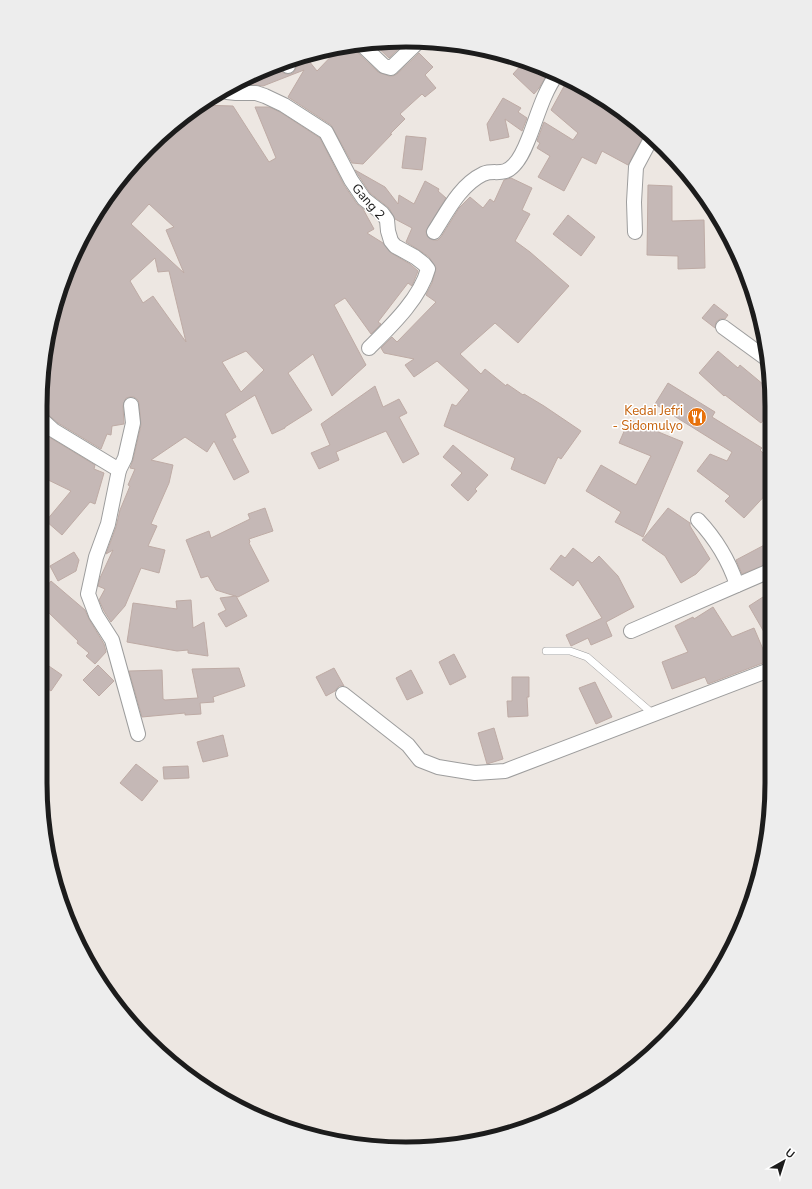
<svg xmlns="http://www.w3.org/2000/svg" width="812" height="1189" font-family="'Nunito Sans',sans-serif">
<style>
.building{fill:#c5b8b6;stroke:#beaba5;fill-rule:evenodd}
.lines{fill:none;stroke-linecap:round;stroke-linejoin:round}
.service-casing{stroke:#9d9d9d;stroke-width:8}
.minor-casing{stroke:#9d9d9d;stroke-width:16}
.service{stroke:#fff;stroke-width:7}
.minor{stroke:#fff;stroke-width:14}
.labels{text-anchor:middle;stroke-width:3;stroke-linejoin:round;paint-order:stroke}
.street-label{font-size:13px;fill:#1c1c1c;stroke:#fff}
.food-label{font-size:13px;fill:#c56008;stroke:#fff;text-anchor:end}
.rim{fill:none;stroke:#1c1c1c;stroke-width:5}
</style>
<rect width="100%" height="100%" fill="#ede7e2"/>
<g class="building">
<path d="M406 40 407 41 389 58 373 43Z"/>
<path d="M353 45 355 50 378 72 389 76H393L397 74 419 53 433 67 425 75 436 88 425 97 422 94 400 114 405 119 390 134H392L363 164 352 163 331 125 288 97 304 70 263 86 256 85 246 84 244 79 266 68 276 65 282 72 286 74H291L294 72 296 68V63L294 60 305 56 317 71 341 46Z"/>
<path d="M527 62 550 70 539 88 534 94 513 74 523 63 525 65Z"/>
<path d="M568 79 605 99 601 107 646 132 628 165 602 151 596 164 582 157 564 191 538 177 550 156 537 148 540 143 537 141 544 122 573 140 578 133 551 110Z"/>
<path d="M503 98 521 108 518 112 527 118 522 131 505 119 509 137 490 141 487 124Z"/>
<path d="M199 105 233 106 269 162 276 158 255 107H269L280 112 320 138 344 185 357 204 363 209 374 229 367 233 383 243 391 253 410 264 418 271 412 286 408 283 378 322 381 324 371 334 345 298 334 305 366 365 332 396 313 354 288 373 312 410 285 427V428L272 434 255 395 225 414 236 437 232 439 249 472 234 480 214 441 207 452 185 437 151 460 173 465 169 483 151 524 157 526 148 546 165 550 159 573 141 568 125 606 111 622 104 611 99 600 105 589 98 586 100 578 113 550 106 554 116 527 120 510 130 486 128 485 135 469 130 468 133 460 141 425 139 404 138 400 134 397H130L126 398 123 406 124 424 112 426 111 435 107 434 101 449 58 423 45 412 40 410 47 335 78 244 147 147ZM149 204 174 227 166 230 184 273 131 224ZM155 258 158 272 169 271 186 342 153 296 143 303 130 281ZM246 351 264 370 241 392 222 362Z"/>
<path d="M406 136 426 138 422 170 402 168Z"/>
<path d="M355 170 385 187 398 204 399 195 414 204 425 181 439 189 438 191 446 198 426 231 427 236 433 240H438L441 237 459 208 470 197 483 208 490 199 494 202 504 180 511 178 532 188 522 210 530 214 515 241 530 252 569 286 518 343 495 323 460 354 481 374 485 369 506 386 507 384 523 395 524 394 544 406 581 431 561 459 558 457 545 484 511 469 515 458 444 426 452 404 456 406 469 390 437 361 414 377 405 365 414 359 384 353 381 348 392 337 397 342 436 302 426 295 432 283 436 268 429 257 419 250 406 242 412 228 395 219 389 208 370 193Z"/>
<path d="M648 185 672 186V221L704 220 705 268 678 269V256L647 255Z"/>
<path d="M568 215 595 237 581 256 553 234Z"/>
<path d="M714 304 728 315 725 319H720L716 322 715 328 702 318Z"/>
<path d="M718 351 738 368 740 365 770 390 772 409 761 423 725 395 724 396 699 373Z"/>
<path d="M668 383 715 412 712 417 762 448 760 450 772 462V488L744 518 725 501 730 496 697 471 710 454 727 461 732 452 655 404Z"/>
<path d="M375 386 383 407 399 399 407 413 399 417 419 454 403 463 386 431 336 452 339 460 319 469 311 453 330 445 321 424Z"/>
<path d="M629 420 683 442 643 537 615 522 621 512 586 491 601 465 636 485 651 456 619 443Z"/>
<path d="M40 430 49 437 95 465 94 469 104 473 95 504 90 502 62 535 46 521 71 491 40 476Z"/>
<path d="M453 445 488 475 475 489 477 491 468 501 451 485 462 473 443 457Z"/>
<path d="M265 508 273 531 249 539 250 542 249 543 269 581 238 597 216 590 208 576 201 578 186 540 209 531 211 538 250 519 248 514Z"/>
<path d="M668 508 690 523V526L710 559 696 574 681 583 665 556 642 540Z"/>
<path d="M772 541V562L742 574 736 560Z"/>
<path d="M573 548 592 563 599 556 618 576 634 607 606 622 612 636 591 645 588 638 571 646 566 635 602 618 578 580 573 586 550 569 561 555 565 558Z"/>
<path d="M74 552 79 560 76 571 58 581 50 566Z"/>
<path d="M51 581 85 610 89 619 104 644 106 652 95 664 86 656 89 653 77 643 78 641 49 613 40 627V595Z"/>
<path d="M236 596 247 616 226 627 218 614 226 610 220 598Z"/>
<path d="M763 597 772 613V627L764 632 749 606Z"/>
<path d="M191 600 193 628 204 622 208 656 188 653V650L177 651 127 642 133 603 177 609 176 601Z"/>
<path d="M713 607 732 637 754 628 768 661 708 684 705 677 672 689 662 662 688 652 675 626 693 617 694 619Z"/>
<path d="M454 654 466 677 450 685 439 662Z"/>
<path d="M40 660 62 675 51 691 40 683Z"/>
<path d="M98 665 114 681 99 696 83 680Z"/>
<path d="M239 668 245 686 213 697 214 702 200 703 201 714 185 715V713L142 717 129 671 162 670 163 699 165 700 198 698 192 669Z"/>
<path d="M334 668 344 686H339L335 691 326 696 316 677Z"/>
<path d="M411 670 423 693 407 700 396 678Z"/>
<path d="M512 677H529V697H527L528 716 508 717 507 701H512Z"/>
<path d="M595 682 612 717 596 724 579 688Z"/>
<path d="M494 728 503 759 487 764 478 733Z"/>
<path d="M223 735 228 756 203 762 197 742Z"/>
<path d="M136 764 158 781 142 801 120 783Z"/>
<path d="M188 766 189 778 164 779 163 767Z"/>
</g>
<g class="lines">
<g class="service-casing">
<path id="service" d="M546 651H570L587 657 653 714"/>
</g>
<g class="minor-casing">
<g id="minor">
<path d="M361 44 384 66 391 68 419 41"/>
<path d="M284 62 288 66"/>
<path d="M224 90 227 92 236 93H256L265 96 284 105 326 132 351 180 364 199 382 213 387 220 388 231 391 241 395 246 415 257 424 264 428 269C420 299 390 327 369 348"/>
<path d="M434 232C447 212 460 185 483 174 495 169 503 177 514 165 522 157 526 145 530 135 538 114 544 92 557 74"/>
<path d="M635 232 634 202 636 167 652 137"/>
<path d="M723 327 767 359"/>
<path d="M40 418 53 430 119 470 125 458 133 423 131 405"/>
<path d="M119 470 108 524 96 557 88 594 96 615 112 640 138 734"/>
<path d="M698 520C716 539 729 561 737 585"/>
<path d="M631 631 772 570"/>
<path d="M343 694 408 745 420 760 438 767 475 773 505 771 772 669"/>
</g>
</g>
<use href="#service" class="service"/>
<use href="#minor" class="minor"/>
</g>
<defs>
<g id="restaurant-disc" transform="scale(1)"><circle r="9.5" fill="#e8710a" stroke="#fff"/><path d="M-5-6h1v4h1v-4h1v4h1v-4h1v5L-1.5 .5V6h-2V.5L-5-1ZM5-6V6H3V1.5H1.5Q1.5-4 5-6Z" fill="#fff"/></g>
</defs>
<g fill-rule="evenodd">
<use href="#restaurant-disc" x="697" y="417"/>
</g>
<g class="labels">
<g class="street-label">
<text transform="translate(369 201) rotate(49)" y="5">Gang 2</text>
</g>
<g class="food-label">
<text x="683" y="415">Kedai Jefri<tspan x="683" dy="15">- Sidomulyo</tspan></text>
</g>
</g>
<path d="M0 0H812V1189H0ZM406 47H406A359 359 0 0 1 765 406V783A359 359 0 0 1 406 1142H406A359 359 0 0 1 47 783V406A359 359 0 0 1 406 47Z" fill="#ededed" fill-rule="evenodd"/>
<path class="rim" d="M406 47H406A359 359 0 0 1 765 406V783A359 359 0 0 1 406 1142H406A359 359 0 0 1 47 783V406A359 359 0 0 1 406 47Z"/>
<g transform="translate(784 1161) rotate(39)" stroke="#ffffff" stroke-width="3" paint-order="stroke">
<path d="M0-3L7 15L0 10L-7 15Z" fill="#1c1c1c"/>
<text y="-6" font-size="11" font-weight="bold" text-anchor="middle" fill="#1c1c1c">U</text>
</g>
</svg>
